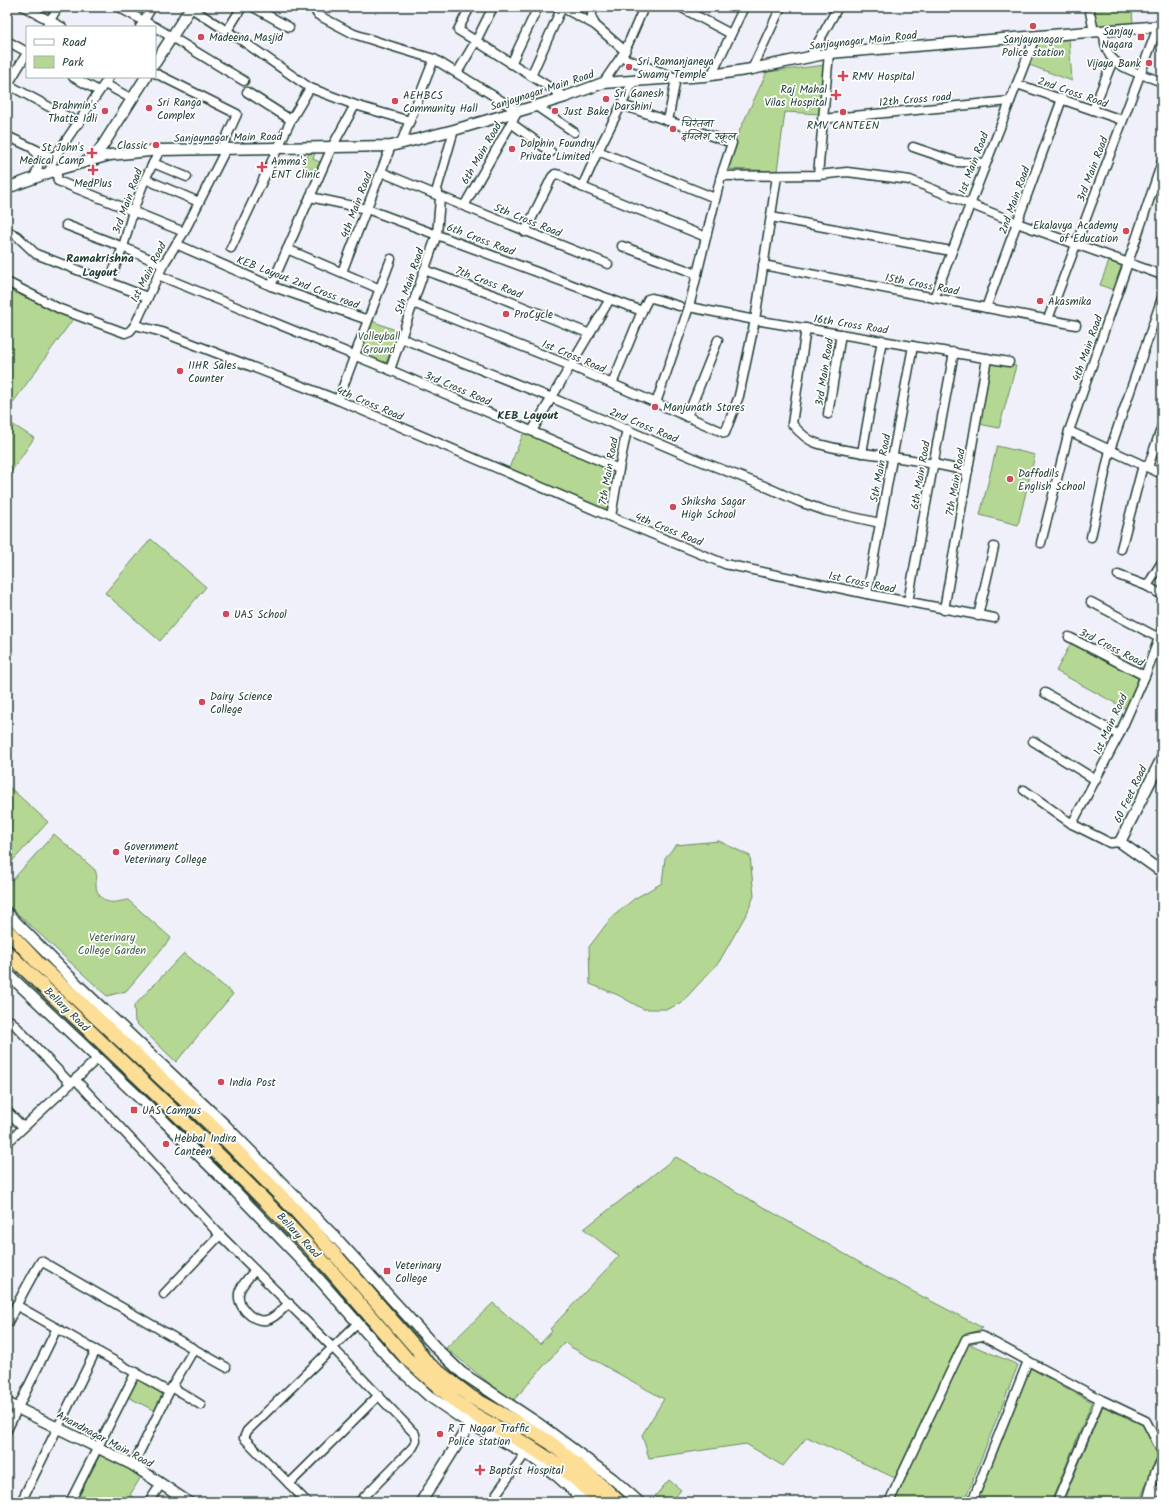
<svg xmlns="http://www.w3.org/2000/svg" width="1169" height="1509" font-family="Kalam,'Playpen Sans Deva',sans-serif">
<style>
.green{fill:#b4d893;stroke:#6a8a64}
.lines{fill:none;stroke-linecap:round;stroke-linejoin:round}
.minor-casing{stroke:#1f3d34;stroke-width:11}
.tertiary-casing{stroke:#1f3d34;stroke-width:13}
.trunk-casing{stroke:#1f3d34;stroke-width:16}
.minor{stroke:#fff;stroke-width:8}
.tertiary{stroke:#fff;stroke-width:10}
.trunk{stroke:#fcde96;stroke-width:13}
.trunk-bridge-casing{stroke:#1f3d34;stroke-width:16;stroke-linecap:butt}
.trunk-bridge{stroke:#fcde96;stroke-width:13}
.poi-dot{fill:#d1495b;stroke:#fff;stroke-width:1.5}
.labels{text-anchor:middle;stroke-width:3.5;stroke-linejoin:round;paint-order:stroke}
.poi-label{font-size:11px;fill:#1f3d34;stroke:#fff;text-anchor:start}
.street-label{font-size:11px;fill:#1f3d34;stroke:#fff}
.park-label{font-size:11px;fill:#44644c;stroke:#fff}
.neighbourhood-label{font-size:12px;font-weight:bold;fill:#1f3d34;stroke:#fff}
</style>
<rect width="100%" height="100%" fill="#f0f0fa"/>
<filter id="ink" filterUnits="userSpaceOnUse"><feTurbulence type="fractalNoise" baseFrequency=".025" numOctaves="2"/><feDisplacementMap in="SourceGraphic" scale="8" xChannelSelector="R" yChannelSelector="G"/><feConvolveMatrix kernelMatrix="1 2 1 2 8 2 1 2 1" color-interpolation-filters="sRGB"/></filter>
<g filter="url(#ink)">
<g class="green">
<path d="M1092 7H1132L1133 25 1096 26Z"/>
<path d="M1069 39 1072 81 1027 64 1036 41Z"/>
<path d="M826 65 820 114 785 112 777 171 725 169 735 140 767 72Z"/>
<path d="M309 153H315L313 159 320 162 316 171 303 166Z"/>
<path d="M1109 261 1125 267 1116 291 1100 285Z"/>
<path d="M7 289 73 319 7 411Z"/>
<path d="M372 321 398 331 386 363 359 353Z"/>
<path d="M989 360 1016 366 999 428 979 424Z"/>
<path d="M7 421 34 438 7 478Z"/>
<path d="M524 432 616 470 610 511 509 468Z"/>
<path d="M997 446 1035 455 1018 525 980 515Z"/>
<path d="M151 539 206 587 160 641 105 593Z"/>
<path d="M1071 643 1139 678 1126 709 1056 671Z"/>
<path d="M7 785 48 822 7 867Z"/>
<path d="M54 834 95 870C98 877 96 878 96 885 96 890 98 894 101 897 109 906 118 901 128 900L171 938 126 991 107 996 7 904V886Z"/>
<path d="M719 841 750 856 754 896 748 911 719 962 683 1001 669 1009H643L618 995 590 984 589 947 611 918 634 899 662 883 665 858 676 845Z"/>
<path d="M184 953 233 994 176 1062 135 1022 134 1006Z"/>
<path d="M676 1157 883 1276 983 1328 962 1337 895 1478 807 1437 783 1466 746 1444 649 1458 642 1435 664 1399 569 1346 565 1342 512 1402 446 1348 493 1303 540 1344 552 1331 550 1329 619 1256 584 1229Z"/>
<path d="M967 1343 1018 1365 964 1502H894Z"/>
<path d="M1030 1368 1092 1402 1051 1502H975Z"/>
<path d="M139 1377 166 1393 157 1412 128 1397Z"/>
<path d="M1103 1406 1144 1425 1159 1453 1139 1502H1063Z"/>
<path d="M101 1453 142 1475 130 1495 140 1502H76Z"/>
<path d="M669 1480 681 1490 671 1502H661L655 1496Z"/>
</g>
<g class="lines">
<g class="minor-casing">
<g id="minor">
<path d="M24 7 62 27"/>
<path d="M118 7 155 27"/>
<path d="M253 7 289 27"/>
<path d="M313 7 318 15 354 34 391 46 434 59 518 111 464 206"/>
<path d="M470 7 458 30 476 41 493 7"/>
<path d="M561 7 595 25 625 51"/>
<path d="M592 7V18L595 25"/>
<path d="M680 7 731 34"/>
<path d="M1089 7 1094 32"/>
<path d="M191 8 244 42 310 88 355 105 410 121"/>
<path d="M46 27 58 7"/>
<path d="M140 27 152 7"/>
<path d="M155 27 244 81"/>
<path d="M227 31 242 7"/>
<path d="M1104 31C1104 38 1105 46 1108 52 1115 69 1146 75 1162 82"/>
<path d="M7 41 27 52"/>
<path d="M621 57 676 78 668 121"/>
<path d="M810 57 838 7"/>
<path d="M511 64 538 7"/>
<path d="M752 69 781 7"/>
<path d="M155 73 237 114 221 149"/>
<path d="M457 73 476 41 565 97"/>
<path d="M712 74 744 7"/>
<path d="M531 76 562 7"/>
<path d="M73 77 99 91"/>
<path d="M603 83 625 51 644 7"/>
<path d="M7 84 79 123"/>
<path d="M105 84 132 99"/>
<path d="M1017 84 1122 120"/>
<path d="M7 86 27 53"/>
<path d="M247 92 291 120"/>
<path d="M622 105 732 143 721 176 689 307 656 403"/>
<path d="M536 106 574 132"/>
<path d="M1093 110 1113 60"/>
<path d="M822 119 1010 101"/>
<path d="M511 123 551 152"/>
<path d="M454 130 437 189 439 196 608 264"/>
<path d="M7 136 54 158"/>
<path d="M401 143 434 59"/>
<path d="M913 147 957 162 986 163"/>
<path d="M33 149C42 161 39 165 34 178"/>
<path d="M598 151 715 198"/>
<path d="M153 163 187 177"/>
<path d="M56 170 58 181 184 232"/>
<path d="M49 172 54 158 109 77"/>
<path d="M381 172 439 196 440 199 437 234 390 370"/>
<path d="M818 175 829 53"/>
<path d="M721 176 818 175 847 172 910 180 1017 223 1162 275"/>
<path d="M145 179 199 202"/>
<path d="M582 187 598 151 634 80"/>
<path d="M310 197 367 209 642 311"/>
<path d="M771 217 951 251"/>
<path d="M66 225 123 247 163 265"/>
<path d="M7 231 17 236 36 254 147 297"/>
<path d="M525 232 552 177 555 174 560 175 582 187 706 237"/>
<path d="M176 244 271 286 368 320"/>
<path d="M622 246 697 274"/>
<path d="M231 248 291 120 310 88"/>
<path d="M287 249 380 289"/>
<path d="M763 265 1076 325"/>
<path d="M424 270 499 297 590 334"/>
<path d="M342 272 391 146"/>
<path d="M158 275 390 370 619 469"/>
<path d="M7 282 60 309 125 333 130 331 135 325 163 265 184 232 226 149"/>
<path d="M109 282 123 247 133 211 145 179 160 150"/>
<path d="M271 286 332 147 355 105"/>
<path d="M934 298 1035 37"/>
<path d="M413 303 571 366 725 433 739 396 755 320 777 176"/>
<path d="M689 307 755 320 1009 362"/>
<path d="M986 308 1062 99"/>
<path d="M1048 319 1158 27"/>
<path d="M135 325 162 332 338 400 611 517 725 564 867 594 994 618"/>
<path d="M806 328 792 424C799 432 807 440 816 443 840 451 867 453 892 457 917 460 943 466 968 471"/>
<path d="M401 338 552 398 698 460 762 485 800 502 826 511 880 523"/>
<path d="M612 384 642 311 648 299 652 298 679 306"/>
<path d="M338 400 391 259"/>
<path d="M828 414 841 334"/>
<path d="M687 417 718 340"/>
<path d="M532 431 610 299"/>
<path d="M1069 431 1162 474"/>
<path d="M862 453 882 340"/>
<path d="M1148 467 1162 426"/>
<path d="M611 517 619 469 627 429"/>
<path d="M1091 537 1110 450 1162 298"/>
<path d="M1041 543 1069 431 1128 263 1162 162"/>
<path d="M1121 549 1143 465"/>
<path d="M1118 575 1147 586 1162 595"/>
<path d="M1147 586 1162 562"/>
<path d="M867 594 913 346"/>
<path d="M908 602 954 352"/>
<path d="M1091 602 1159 638"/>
<path d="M944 610 987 358"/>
<path d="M978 616 994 547"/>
<path d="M1069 637 1145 676"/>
<path d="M1045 693 1119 735"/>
<path d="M1033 741 1096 780"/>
<path d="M1024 790 1072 824 1110 843 1120 842"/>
<path d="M1072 824 1119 735 1145 676 1162 630"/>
<path d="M11 1021 70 1083"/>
<path d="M75 1079 220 1235 333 1348 415 1434 416 1441 413 1447 359 1502"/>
<path d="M7 1111 23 1127"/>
<path d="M7 1143 97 1059"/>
<path d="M255 1270C250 1276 243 1283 240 1290 234 1304 252 1323 267 1320 275 1318 283 1309 289 1303"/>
<path d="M164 1294 220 1235"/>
<path d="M7 1324C18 1302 29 1281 41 1261L194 1349 169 1392 16 1305"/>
<path d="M194 1349 226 1367"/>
<path d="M172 1387 201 1405"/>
<path d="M7 1430 57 1328"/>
<path d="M133 1465 169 1392"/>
<path d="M289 1484 379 1395"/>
<path d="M497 1493 525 1454"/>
<path d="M1148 1498 1155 1473 1162 1461"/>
<path d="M1148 1500 1162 1487"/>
<path d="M21 1502 96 1350"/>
<path d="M70 1502 136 1372"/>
<path d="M149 1502 161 1484"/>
<path d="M307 1502 244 1438 247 1431 358 1323"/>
<path d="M889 1502 966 1339 982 1336 1028 1361"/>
<path d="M972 1502 1028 1361 1100 1399 1146 1421 1162 1452"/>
<path d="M1057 1502 1100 1399"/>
</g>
</g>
<g class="tertiary-casing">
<g id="tertiary">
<path d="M155 63 191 7"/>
<path d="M98 158V152L103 145 146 77"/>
<path d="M7 188 56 170 110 155 160 150 391 146 454 130 536 106 565 97 603 83 705 76 752 69 829 53 1162 26"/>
<path d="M1162 758 1120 842 1162 872"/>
<path d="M7 913 81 988 223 1123 338 1240 438 1350 462 1373 539 1424 613 1479 639 1502"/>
<path d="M7 973 165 1122 235 1191 312 1271 393 1363 429 1396 470 1424 501 1440 533 1458 557 1476 586 1502"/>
<path d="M7 1403 133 1465 188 1502"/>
<path d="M421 1502 473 1419"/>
</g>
</g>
<g class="trunk-casing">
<g id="trunk">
<path d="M7 930 38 963 209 1123 295 1210 338 1258"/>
<path d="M7 952C115 1056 226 1157 328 1267"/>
<path d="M416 1348 427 1363 471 1397 525 1427 551 1443 604 1488 619 1502"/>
<path d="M407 1359 456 1402 475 1415 526 1444 549 1459 572 1476 601 1502"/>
</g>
</g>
<use href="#minor" class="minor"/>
<use href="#tertiary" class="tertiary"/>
<use href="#trunk" class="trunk"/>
<g class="trunk-bridge-casing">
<g id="trunk-bridge">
<path d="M338 1258 416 1348"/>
<path d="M328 1267 407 1359"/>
</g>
</g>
<use href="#trunk-bridge" class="trunk-bridge"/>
</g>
</g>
<g class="poi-dot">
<circle cx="1033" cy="26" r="4"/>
<circle cx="201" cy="37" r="4"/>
<rect x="1137" y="33" width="8" height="8" rx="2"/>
<circle cx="1149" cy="63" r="4"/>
<circle cx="629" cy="67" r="4"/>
<path d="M841 70h4v4h4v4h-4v4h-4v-4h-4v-4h4z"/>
<path d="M834 89h4v4h4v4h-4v4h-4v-4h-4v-4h4z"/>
<circle cx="606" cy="99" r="4"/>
<circle cx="395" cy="101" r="4"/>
<circle cx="149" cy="108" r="4"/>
<circle cx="105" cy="111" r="4"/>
<circle cx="555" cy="111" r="4"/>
<circle cx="843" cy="112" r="4"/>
<circle cx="673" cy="129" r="4"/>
<circle cx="156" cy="145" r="4"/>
<circle cx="512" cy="149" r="4"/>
<path d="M90 147h4v4h4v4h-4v4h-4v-4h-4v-4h4z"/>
<path d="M260 161h4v4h4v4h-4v4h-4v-4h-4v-4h4z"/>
<path d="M91 164h4v4h4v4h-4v4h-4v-4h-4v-4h4z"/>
<circle cx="1126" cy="231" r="4"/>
<circle cx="1040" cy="301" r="4"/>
<circle cx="506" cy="314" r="4"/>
<circle cx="180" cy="371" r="4"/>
<circle cx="655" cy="407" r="4"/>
<circle cx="1010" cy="479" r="4"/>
<circle cx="673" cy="507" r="4"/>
<circle cx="226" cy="614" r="4"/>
<circle cx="202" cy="702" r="4"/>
<circle cx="116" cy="852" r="4"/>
<circle cx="221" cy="1082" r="4"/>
<rect x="130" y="1106" width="8" height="8" rx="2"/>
<circle cx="166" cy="1144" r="4"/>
<rect x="383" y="1267" width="8" height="8" rx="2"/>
<circle cx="440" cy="1434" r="4"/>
<path d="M478 1464h4v4h4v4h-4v4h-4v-4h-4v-4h4z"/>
</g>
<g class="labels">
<g class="poi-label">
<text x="1133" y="35" text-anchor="end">Sanjay<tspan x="1133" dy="13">Nagara</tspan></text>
<text x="209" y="41">Madeena Masjid</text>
<text x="1033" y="43" text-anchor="middle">Sanjayanagar<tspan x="1033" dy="13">Police station</tspan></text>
<text x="637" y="65">Sri Ramanjaneya<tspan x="637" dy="13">Swamy Temple</tspan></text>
<text x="1141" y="67" text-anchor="end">Vijaya Bank</text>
<text x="852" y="80">RMV Hospital</text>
<text x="827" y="93" text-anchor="end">Raj Mahal<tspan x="827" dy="13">Vilas Hospital</tspan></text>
<text x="614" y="97">Sri Ganesh<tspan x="614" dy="13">Darshini</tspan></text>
<text x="403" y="99">AEHBCS<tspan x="403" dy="13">Community Hall</tspan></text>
<text x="157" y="106">Sri Ranga<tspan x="157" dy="13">Complex</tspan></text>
<text x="97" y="109" text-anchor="end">Brahmin's<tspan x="97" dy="13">Thatte Idli</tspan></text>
<text x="563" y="115">Just Bake</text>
<text x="681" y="127">चिरंतना<tspan x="681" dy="13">इंग्लिश स्कूल</tspan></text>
<text x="843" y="129" text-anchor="middle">RMV CANTEEN</text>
<text x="520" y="147">Dolphin Foundry<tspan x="520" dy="13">Private Limited</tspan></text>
<text x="148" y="149" text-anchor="end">Classic</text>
<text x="84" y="151" text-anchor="end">St John's<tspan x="84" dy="13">Medical Camp</tspan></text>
<text x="271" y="165">Amma's<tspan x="271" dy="13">ENT Clinic</tspan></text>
<text x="93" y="187" text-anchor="middle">MedPlus</text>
<text x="1118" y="229" text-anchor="end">Ekalavya Academy<tspan x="1118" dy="13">of Education</tspan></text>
<text x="1048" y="305">Akasmika</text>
<text x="514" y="318">ProCycle</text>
<text x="188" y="369">IIHR Sales<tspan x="188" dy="13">Counter</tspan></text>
<text x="663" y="411">Manjunath Stores</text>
<text x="1018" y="477">Daffodils<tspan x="1018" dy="13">English School</tspan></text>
<text x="681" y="505">Shiksha Sagar<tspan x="681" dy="13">High School</tspan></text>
<text x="234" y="618">UAS School</text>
<text x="210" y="700">Dairy Science<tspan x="210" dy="13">College</tspan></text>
<text x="124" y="850">Government<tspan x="124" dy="13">Veterinary College</tspan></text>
<text x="229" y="1086">India Post</text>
<text x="142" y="1114">UAS Campus</text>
<text x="174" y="1142">Hebbal Indira<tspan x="174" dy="13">Canteen</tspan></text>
<text x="395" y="1269">Veterinary<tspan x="395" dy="13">College</tspan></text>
<text x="448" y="1432">R T Nagar Traffic<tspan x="448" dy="13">Police station</tspan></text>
<text x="489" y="1474">Baptist Hospital</text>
</g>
<g class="street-label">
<text transform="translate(863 40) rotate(-6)" y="4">Sanjaynagar Main Road</text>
<text transform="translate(542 90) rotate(-18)" y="4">Sanjaynagar Main Road</text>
<text transform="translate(1073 92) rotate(19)" y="4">2nd Cross Road</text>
<text transform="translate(915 99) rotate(-5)" y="4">12th Cross road</text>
<text transform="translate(228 137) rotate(-1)" y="4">Sanjaynagar Main Road</text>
<text transform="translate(481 153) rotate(-60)" y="4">6th Main Road</text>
<text transform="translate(973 163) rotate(-69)" y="4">1st Main Road</text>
<text transform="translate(1092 169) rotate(-69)" y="4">3rd Main Road</text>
<text transform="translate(1014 200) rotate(-70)" y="4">2nd Main Road</text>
<text transform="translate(127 201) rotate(-70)" y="4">3rd Main Road</text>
<text transform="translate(356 205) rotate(-69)" y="4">4th Main Road</text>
<text transform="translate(528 220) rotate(22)" y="4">5th Cross Road</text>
<text transform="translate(481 239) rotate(21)" y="4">6th Cross Road</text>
<text transform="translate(148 272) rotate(-63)" y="4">1st Main Road</text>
<text transform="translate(409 281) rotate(-71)" y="4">5th Main Road</text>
<text transform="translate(298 282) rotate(21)" y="4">KEB Layout 2nd Cross road</text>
<text transform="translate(489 282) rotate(21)" y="4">7th Cross Road</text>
<text transform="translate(922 284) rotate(11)" y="4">15th Cross Road</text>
<text transform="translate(851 324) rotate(9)" y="4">16th Cross Road</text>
<text transform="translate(1087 348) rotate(-70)" y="4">4th Main Road</text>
<text transform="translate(574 356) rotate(23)" y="4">1st Cross Road</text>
<text transform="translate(824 372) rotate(-81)" y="4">3rd Main Road</text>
<text transform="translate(458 388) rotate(23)" y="4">3rd Cross Road</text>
<text transform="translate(370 403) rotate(23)" y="4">4th Cross Road</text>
<text transform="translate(644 425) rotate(23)" y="4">2nd Cross Road</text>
<text transform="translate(880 468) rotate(-79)" y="4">5th Main Road</text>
<text transform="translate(608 471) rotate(-80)" y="4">7th Main Road</text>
<text transform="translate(920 475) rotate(-80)" y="4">6th Main Road</text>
<text transform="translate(955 482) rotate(-80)" y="4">7th Main Road</text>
<text transform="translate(669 529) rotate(22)" y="4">4th Cross Road</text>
<text transform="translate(862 582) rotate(12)" y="4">1st Cross Road</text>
<text transform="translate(1112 647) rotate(27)" y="4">3rd Cross Road</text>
<text transform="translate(1110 724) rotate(-65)" y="4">1st Main Road</text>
<text transform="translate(1130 794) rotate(-64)" y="4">60 Feet Road</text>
<text transform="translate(67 1009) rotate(44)" y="4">Bellary Road</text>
<text transform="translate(299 1235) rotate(47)" y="4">Bellary Road</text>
<text transform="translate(105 1439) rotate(28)" y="4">Anandnagar Main Road</text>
</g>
<g class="park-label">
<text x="379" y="340">Volleyball<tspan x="379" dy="13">Ground</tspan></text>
<text x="112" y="941">Veterinary<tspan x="112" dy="13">College Garden</tspan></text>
</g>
<g class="neighbourhood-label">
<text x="100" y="262">Ramakrishna<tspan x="100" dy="14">Layout</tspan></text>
<text x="528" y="419">KEB Layout</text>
</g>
</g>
<rect width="1169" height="1509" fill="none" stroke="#fff" stroke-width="24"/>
<rect x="12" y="12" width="1145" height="1485" fill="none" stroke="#1f3d34" stroke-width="1.5" filter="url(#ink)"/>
<rect x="26" y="26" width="130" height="52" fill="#ffffff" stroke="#a5b1ae"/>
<rect x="34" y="39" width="20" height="6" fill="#ffffff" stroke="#a5b1ae"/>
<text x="62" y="46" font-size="12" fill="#1f3d34">Road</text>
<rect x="34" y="56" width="20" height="12" fill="#b4d893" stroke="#a5b1ae"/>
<text x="62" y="66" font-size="12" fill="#1f3d34">Park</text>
</svg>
